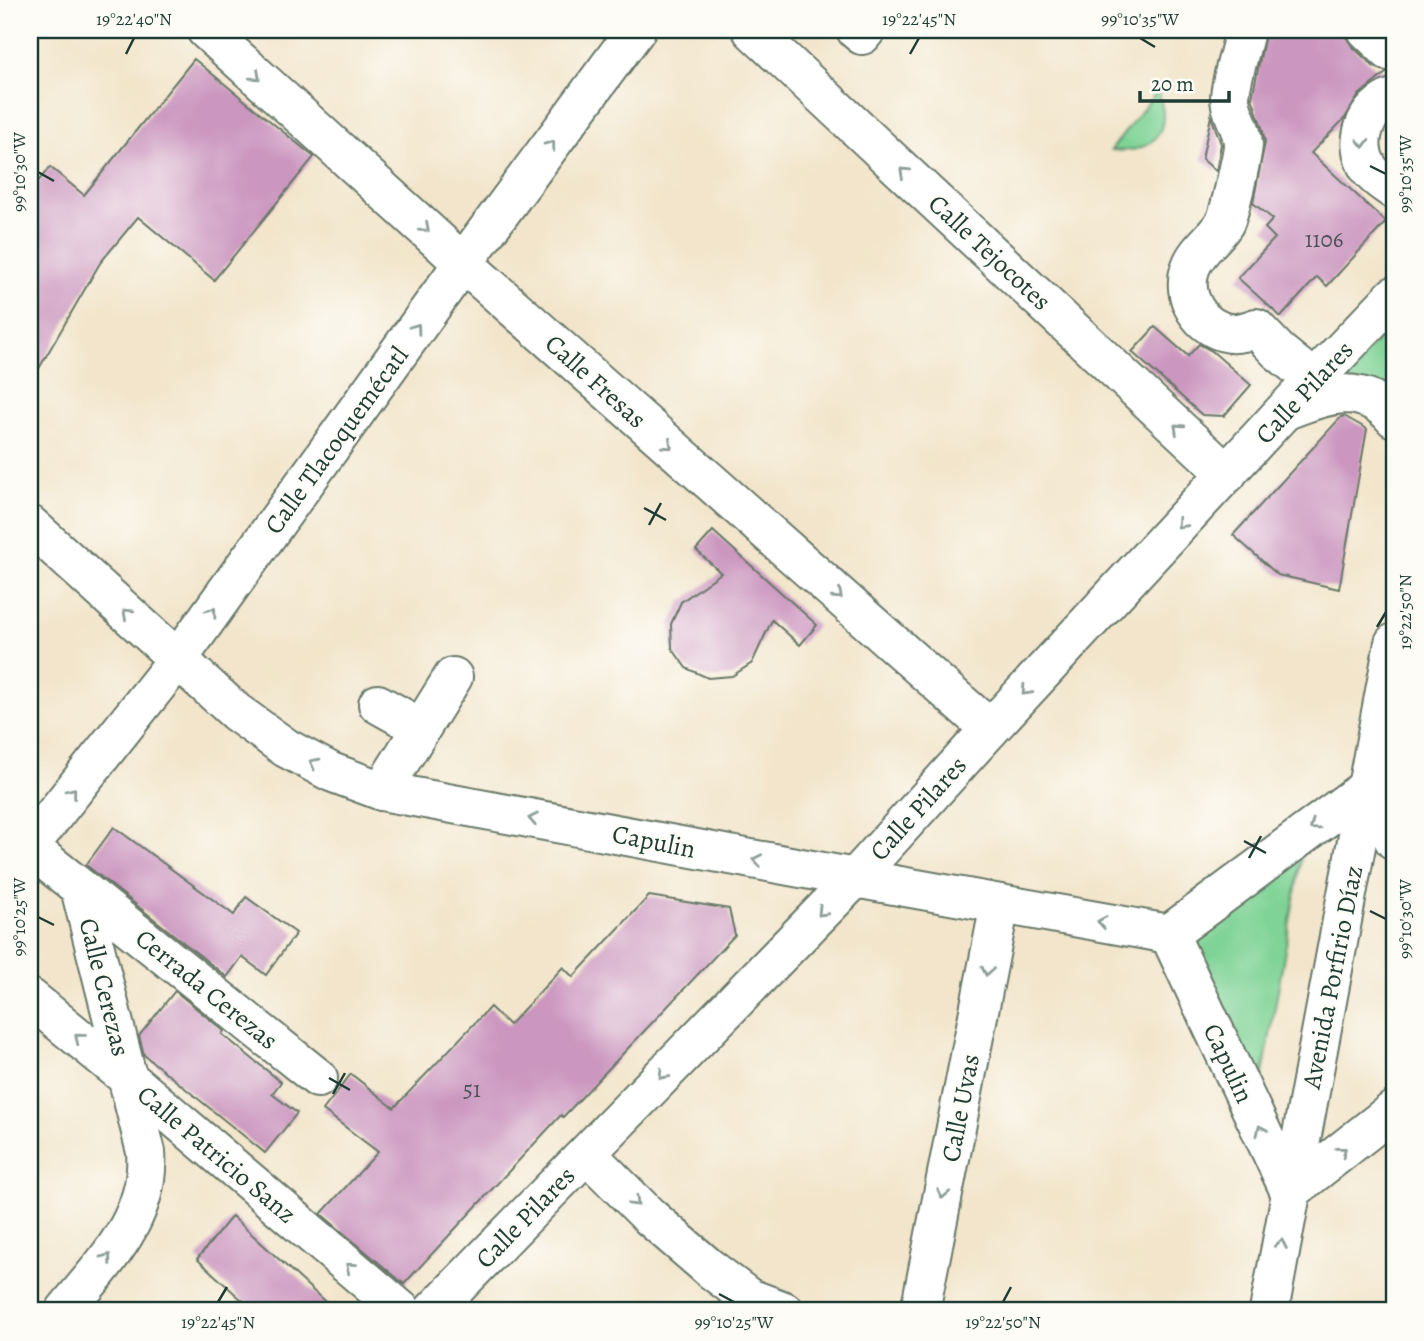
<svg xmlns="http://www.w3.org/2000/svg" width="1424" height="1341" font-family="Alegreya,serif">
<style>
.green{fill:#7fd396;stroke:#4f8865;stroke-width:2}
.building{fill:#cb96bf}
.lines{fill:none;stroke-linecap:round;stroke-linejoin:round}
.minor-casing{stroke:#697869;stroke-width:42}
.minor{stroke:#fff;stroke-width:38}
.oneway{stroke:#8f9e9a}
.ticks{fill:none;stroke:#1f3d34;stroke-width:2.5}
.labels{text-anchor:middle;stroke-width:5;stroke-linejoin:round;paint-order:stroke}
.number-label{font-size:23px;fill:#4a5357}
.street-label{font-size:26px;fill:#1f3d34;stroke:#fdfcf7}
.neatline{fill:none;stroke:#1f3d34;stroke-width:2.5}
.ticks-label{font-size:18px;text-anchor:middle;fill:#1f3d34}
</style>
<rect width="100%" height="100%" fill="#fdfcf7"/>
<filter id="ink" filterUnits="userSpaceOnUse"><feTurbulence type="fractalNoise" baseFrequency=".0143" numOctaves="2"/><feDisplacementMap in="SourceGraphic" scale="14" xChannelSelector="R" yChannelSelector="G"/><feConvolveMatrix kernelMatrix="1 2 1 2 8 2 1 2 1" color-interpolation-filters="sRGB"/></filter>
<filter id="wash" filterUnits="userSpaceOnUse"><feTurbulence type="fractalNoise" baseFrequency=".00686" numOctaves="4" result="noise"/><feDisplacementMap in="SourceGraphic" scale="28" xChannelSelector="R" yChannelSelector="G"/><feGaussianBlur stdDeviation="1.57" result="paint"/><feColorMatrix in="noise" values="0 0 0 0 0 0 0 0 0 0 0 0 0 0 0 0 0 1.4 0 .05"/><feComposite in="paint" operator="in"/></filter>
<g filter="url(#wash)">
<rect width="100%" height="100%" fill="#f2e5cb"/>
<g class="green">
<path d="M1158 90C1160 99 1164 109 1163 118 1161 146 1135 153 1111 150Z"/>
<path d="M1394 322V394L1342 379Z"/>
<path d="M1302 854 1261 1086 1192 938Z"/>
</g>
<g id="blocks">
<g class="building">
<path d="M1266 30H1346V37L1352 46 1374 67 1387 72 1359 95 1345 118 1311 153 1386 222 1327 286 1317 277 1281 317 1238 278 1275 238 1265 228 1273 219 1253 203 1265 142 1262 127 1252 98Z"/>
<path d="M194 59 314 157 214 280 138 217 100 263 30 384V191L50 167 84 195Z"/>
<path d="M1211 116 1221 144 1216 171 1202 159Z"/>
<path d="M1155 327 1188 356 1199 344 1212 351 1251 385 1224 416 1202 415 1132 352Z"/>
<path d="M1344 416 1367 429 1339 589 1278 575 1233 535 1341 417Z"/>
<path d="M713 531 817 625 800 645 772 620 752 663 732 676 708 678 686 668 672 648 671 624 681 602 721 573 696 550Z"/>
<path d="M114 827 234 915 246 897 296 933 266 975 242 957 227 977 86 865Z"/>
<path d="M649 896 729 909 735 935 563 1117 561 1115 404 1284 321 1214 378 1152 323 1110 351 1074 394 1108 490 1007 509 1025 563 967 573 977Z"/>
<path d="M175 991 224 1031 222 1034 281 1082 272 1094 297 1113 265 1153 144 1055 139 1036Z"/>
<path d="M232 1216 335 1311H254L197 1259Z"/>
</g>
</g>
</g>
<g filter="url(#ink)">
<use href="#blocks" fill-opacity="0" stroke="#697869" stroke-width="2"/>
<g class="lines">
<g class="minor-casing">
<g id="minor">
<path d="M206 30 463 263 990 729"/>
<path d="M752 30 1227 474"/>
<path d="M856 30 862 35 866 30"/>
<path d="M1245 30C1242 47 1230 82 1230 98 1230 113 1243 128 1243 144 1243 154 1229 214 1225 222 1215 239 1196 250 1190 269 1181 297 1200 329 1230 333 1239 334 1247 331 1256 328L1278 351 1315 381"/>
<path d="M1367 30 1389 51"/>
<path d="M1394 98C1365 107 1352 143 1369 169 1375 178 1386 184 1394 190"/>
<path d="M1289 409C1328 394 1363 382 1394 418"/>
<path d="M30 525 236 712 286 748 331 772 382 791 855 878 1169 934 1369 786 1394 840"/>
<path d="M378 704 421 728"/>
<path d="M382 791 453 677"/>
<path d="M30 845 178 659 463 263 636 30"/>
<path d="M30 848 318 1078"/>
<path d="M1169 934 1290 1192 1394 1110"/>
<path d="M30 998 128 1078 402 1311"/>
<path d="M587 1154 649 1216 708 1267 749 1298 784 1311"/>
<path d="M65 1311C103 1264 151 1218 146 1152L80 888"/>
<path d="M433 1311 855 878 990 729 1284 411 1394 296"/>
<path d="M920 1311 1000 904"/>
<path d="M1269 1311 1394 643"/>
</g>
</g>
<use href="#minor" class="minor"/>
</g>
<defs><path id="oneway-chevron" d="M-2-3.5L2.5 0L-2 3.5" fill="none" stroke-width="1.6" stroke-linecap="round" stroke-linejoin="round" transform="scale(1.75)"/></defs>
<g class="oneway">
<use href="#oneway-chevron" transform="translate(256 76) rotate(42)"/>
<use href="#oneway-chevron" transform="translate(1363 143) rotate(89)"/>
<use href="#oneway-chevron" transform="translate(551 145) rotate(-53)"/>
<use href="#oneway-chevron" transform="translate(904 172) rotate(-137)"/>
<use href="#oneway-chevron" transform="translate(425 228) rotate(42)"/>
<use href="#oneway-chevron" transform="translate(416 328) rotate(-54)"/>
<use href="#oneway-chevron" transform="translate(1178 428) rotate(-137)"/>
<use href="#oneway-chevron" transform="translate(668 445) rotate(42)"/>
<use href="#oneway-chevron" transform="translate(1181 524) rotate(133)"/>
<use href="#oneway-chevron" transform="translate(838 595) rotate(42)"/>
<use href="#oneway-chevron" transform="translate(212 612) rotate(-54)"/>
<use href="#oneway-chevron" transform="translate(127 613) rotate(-138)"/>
<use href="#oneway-chevron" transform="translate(1026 691) rotate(133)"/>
<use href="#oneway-chevron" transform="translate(314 763) rotate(-152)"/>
<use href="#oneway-chevron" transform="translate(72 792) rotate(-52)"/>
<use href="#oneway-chevron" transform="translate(533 819) rotate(-169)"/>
<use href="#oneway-chevron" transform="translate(1314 826) rotate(144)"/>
<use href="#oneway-chevron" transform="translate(757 860) rotate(-169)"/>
<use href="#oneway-chevron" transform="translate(822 912) rotate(134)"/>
<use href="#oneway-chevron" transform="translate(1102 922) rotate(-170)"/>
<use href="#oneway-chevron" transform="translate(987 971) rotate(101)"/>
<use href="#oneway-chevron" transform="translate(79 1038) rotate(-141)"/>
<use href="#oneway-chevron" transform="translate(663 1075) rotate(134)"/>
<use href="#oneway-chevron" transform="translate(1261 1130) rotate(-115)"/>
<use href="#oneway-chevron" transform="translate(1342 1151) rotate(-38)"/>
<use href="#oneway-chevron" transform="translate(943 1194) rotate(101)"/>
<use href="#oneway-chevron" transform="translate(635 1202) rotate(45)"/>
<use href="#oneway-chevron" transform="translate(1281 1244) rotate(-80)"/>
<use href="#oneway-chevron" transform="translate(107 1258) rotate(-53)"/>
<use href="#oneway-chevron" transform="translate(350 1267) rotate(-140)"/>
</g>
</g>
<path class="ticks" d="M1140 38 1155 47M126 54 134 38M910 54 919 38M1370 166 1386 174M38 172 54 181M644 508 666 520M649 525 661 503M1377 627 1386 612M1244 841 1266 853M1249 858 1261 836M1370 911 1386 919M38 917 54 925M329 1078 350 1090M333 1094 345 1073M719 1294 734 1302M218 1302 227 1287M1003 1302 1011 1287"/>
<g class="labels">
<g class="number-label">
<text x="1324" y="247">1106</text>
<text x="472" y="1097">51</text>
</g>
<g class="street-label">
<text transform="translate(990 252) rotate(43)" y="9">Calle Tejocotes</text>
<text transform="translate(596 381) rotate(42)" y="9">Calle Fresas</text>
<text transform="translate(1304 392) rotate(-47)" y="9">Calle Pilares</text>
<text transform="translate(336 440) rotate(-54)" y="9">Calle Tlacoquemécatl</text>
<text transform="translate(918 808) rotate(-48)" y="9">Calle Pilares</text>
<text transform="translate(654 841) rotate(11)" y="9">Capulin</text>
<text transform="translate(1332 977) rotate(-79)" y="9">Avenida Porfirio Díaz</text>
<text transform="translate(105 987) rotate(76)" y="9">Calle Cerezas</text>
<text transform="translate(207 989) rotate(39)" y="9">Cerrada Cerezas</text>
<text transform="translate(1229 1063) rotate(65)" y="9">Capulin</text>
<text transform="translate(960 1108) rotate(-79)" y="9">Calle Uvas</text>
<text transform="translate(217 1154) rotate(40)" y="9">Calle Patricio Sanz</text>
<text transform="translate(525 1217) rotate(-46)" y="9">Calle Pilares</text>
</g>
</g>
<rect width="1424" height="1341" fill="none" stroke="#fdfcf7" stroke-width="77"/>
<path d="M1140 91v10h89v-10" fill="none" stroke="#1f3d34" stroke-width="3.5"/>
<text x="1151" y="91" font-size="21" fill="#1f3d34" stroke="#fdfcf7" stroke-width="5" paint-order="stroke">20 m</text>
<rect x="38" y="38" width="1348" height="1264" class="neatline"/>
<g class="ticks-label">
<text x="134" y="25">19°22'40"N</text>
<text x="919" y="25">19°22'45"N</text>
<text x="1140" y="25">99°10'35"W</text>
<text transform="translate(19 172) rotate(-90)" y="6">99°10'30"W</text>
<text transform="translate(1405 174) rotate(-90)" y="6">99°10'35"W</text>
<text transform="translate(1405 612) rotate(-90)" y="6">19°22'50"N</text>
<text transform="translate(19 917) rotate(-90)" y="6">99°10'25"W</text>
<text transform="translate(1405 919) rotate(-90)" y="6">99°10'30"W</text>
<text x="218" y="1328">19°22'45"N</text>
<text x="734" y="1328">99°10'25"W</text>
<text x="1003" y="1328">19°22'50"N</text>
</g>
</svg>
